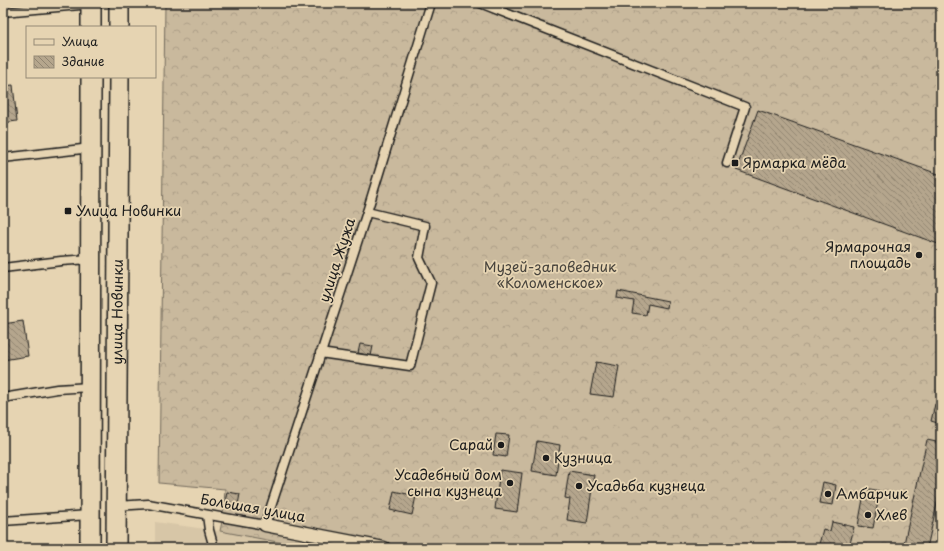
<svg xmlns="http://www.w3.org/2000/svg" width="944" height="551" font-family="'Playpen Sans',sans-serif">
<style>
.built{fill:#d7c6a7}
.forest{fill:url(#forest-crowns);stroke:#726a5c}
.building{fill:url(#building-back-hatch);stroke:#1c1c1c}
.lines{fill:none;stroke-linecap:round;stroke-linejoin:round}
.service-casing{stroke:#1c1c1c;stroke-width:11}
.pedestrian-casing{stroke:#1c1c1c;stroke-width:15}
.tertiary-casing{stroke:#1c1c1c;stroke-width:22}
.service{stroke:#e6d4b2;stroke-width:8}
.pedestrian{stroke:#e6d4b2;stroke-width:12}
.tertiary{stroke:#e6d4b2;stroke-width:19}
.poi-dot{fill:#1c1c1c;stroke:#e6d4b2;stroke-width:1.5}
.labels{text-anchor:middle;stroke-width:3.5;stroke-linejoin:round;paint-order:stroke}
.poi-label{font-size:14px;fill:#1c1c1c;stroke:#e6d4b2;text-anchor:start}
.street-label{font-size:14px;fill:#1c1c1c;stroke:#e6d4b2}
.park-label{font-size:14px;fill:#47433c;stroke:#e6d4b2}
</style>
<defs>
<pattern id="forest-crowns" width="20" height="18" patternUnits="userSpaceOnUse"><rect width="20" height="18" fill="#c9b99d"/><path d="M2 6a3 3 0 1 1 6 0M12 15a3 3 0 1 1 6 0" fill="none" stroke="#ac9e87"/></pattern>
<pattern id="building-back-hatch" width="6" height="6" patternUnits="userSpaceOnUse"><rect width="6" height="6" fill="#b5a68d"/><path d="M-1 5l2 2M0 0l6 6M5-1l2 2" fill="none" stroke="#928672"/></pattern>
</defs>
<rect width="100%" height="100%" fill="#e6d4b2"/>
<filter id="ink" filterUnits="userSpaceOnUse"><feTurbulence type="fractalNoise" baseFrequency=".025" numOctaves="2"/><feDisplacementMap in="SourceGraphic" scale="8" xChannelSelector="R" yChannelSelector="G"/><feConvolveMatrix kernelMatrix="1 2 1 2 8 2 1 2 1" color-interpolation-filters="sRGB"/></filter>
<g filter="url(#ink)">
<path class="built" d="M155 522 220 531 309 548H155Z"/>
<path class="forest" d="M165 3H941V548H309L220 531 223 517 225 489 159 483Z"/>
<g class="building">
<path d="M13 85 17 121 3 123V86Z"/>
<path d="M758 110 941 175V245L736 170Z"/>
<path d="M618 291 668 301 667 308 648 304 646 315 632 313 634 301 617 298Z"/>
<path d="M23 321 28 356 3 360V324Z"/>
<path d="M360 344 373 346 371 356 358 353Z"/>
<path d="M596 362 619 366 614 397 590 394Z"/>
<path d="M935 404 941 405V424L931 421Z"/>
<path d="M496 434 509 435 506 457 493 455Z"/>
<path d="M927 440 941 443V486L927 548H903Z"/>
<path d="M537 441 560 445 556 475 532 471Z"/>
<path d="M500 470 522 473 517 512 495 509Z"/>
<path d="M569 471 594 475 587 523 567 520 570 499 565 498Z"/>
<path d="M823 482 836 485 833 505 819 503Z"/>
<path d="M865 488 880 491 873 528 858 526Z"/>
<path d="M394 491 416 496 412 515 390 510Z"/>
<path d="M227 492 240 494 237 510 224 507Z"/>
<path d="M832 522 854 527 849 548H818L823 529 830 531Z"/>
</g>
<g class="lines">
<g class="service-casing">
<g id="service">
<path d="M480 3 745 107 727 163"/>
<path d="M3 12 91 4"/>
<path d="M3 158 91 148"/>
<path d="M3 268 61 261 90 259"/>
<path d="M320 353 410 366 431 283 419 258 425 226 367 212"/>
<path d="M3 398 57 389 90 387"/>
<path d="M116 506 148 504 265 525 367 212 431 3"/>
<path d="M207 515 209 530 214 548"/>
<path d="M3 521 89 515"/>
</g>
</g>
<g class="pedestrian-casing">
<path id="pedestrian" d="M265 525 384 548"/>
</g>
<g class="tertiary-casing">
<g id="tertiary">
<path d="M119 3V27"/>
<path d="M91 27V3"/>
<path d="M90 548 91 77"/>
<path id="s1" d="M116 548 119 77"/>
</g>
</g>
<use href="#service" class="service"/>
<use href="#pedestrian" class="pedestrian"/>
<use href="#tertiary" class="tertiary"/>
</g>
</g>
<g class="poi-dot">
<rect x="731" y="159" width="8" height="8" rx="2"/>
<rect x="64" y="207" width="8" height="8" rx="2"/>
<circle cx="919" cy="255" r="4"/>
<circle cx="501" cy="445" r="4"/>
<circle cx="546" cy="458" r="4"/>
<circle cx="510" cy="483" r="4"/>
<circle cx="579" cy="486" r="4"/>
<circle cx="828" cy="494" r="4"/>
<circle cx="868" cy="515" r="4"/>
</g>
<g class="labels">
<g class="poi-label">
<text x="743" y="168">Ярмарка мёда</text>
<text x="76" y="216">Улица Новинки</text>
<text x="911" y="252" text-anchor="end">Ярмарочная<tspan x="911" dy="16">площадь</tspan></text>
<text x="493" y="450" text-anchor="end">Сарай</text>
<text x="554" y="463">Кузница</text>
<text x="502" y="480" text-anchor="end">Усадебный дом<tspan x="502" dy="16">сына кузнеца</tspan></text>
<text x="587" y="491">Усадьба кузнеца</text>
<text x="836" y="499">Амбарчик</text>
<text x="876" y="520">Хлев</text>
</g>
<g class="street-label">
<text transform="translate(337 260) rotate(-72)" y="5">улица Жужа</text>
<text dy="5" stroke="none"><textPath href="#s1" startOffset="236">улица Новинки</textPath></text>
<text transform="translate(253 508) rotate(10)" y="5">Большая улица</text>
</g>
<g class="park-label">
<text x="550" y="272">Музей-заповедник<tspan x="550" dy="16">«Коломенское»</tspan></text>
</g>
</g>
<rect width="944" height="551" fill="none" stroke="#e6d4b2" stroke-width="16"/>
<rect x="8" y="8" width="928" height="535" fill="none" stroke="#1c1c1c" stroke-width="1.5" filter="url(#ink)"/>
<rect x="26" y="26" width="130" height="52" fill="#e6d4b2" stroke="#958a76"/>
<rect x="34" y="39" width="20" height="6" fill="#e6d4b2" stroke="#958a76"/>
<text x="62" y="46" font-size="12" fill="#1c1c1c">Улица</text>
<rect x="34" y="56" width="20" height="12" fill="url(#building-back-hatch)" stroke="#958a76"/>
<text x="62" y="66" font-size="12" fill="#1c1c1c">Здание</text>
</svg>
